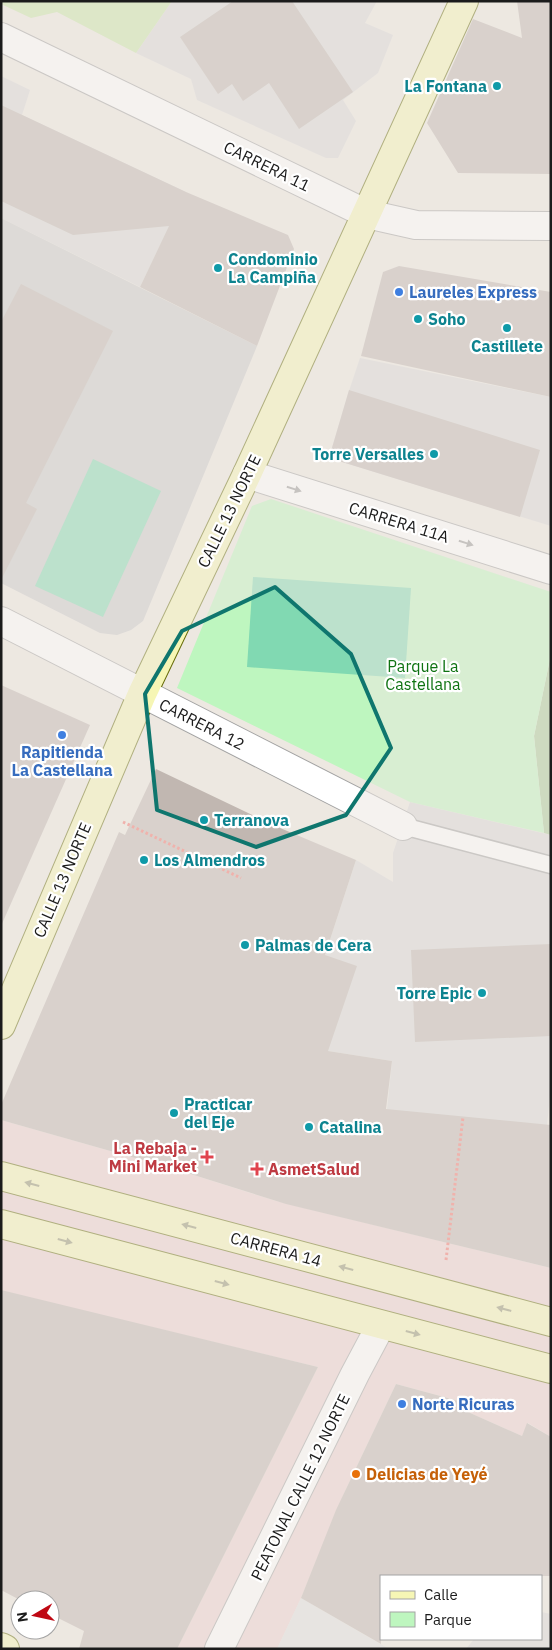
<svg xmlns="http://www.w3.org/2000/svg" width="552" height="1650" font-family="'IBM Plex Sans',sans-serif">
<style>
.residential{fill:#d9d8d8}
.commercial{fill:#edd0d1}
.religious{fill:#c9c9c9}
.grass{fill:#cae6a8}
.forest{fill:#a9ca97}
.park{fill:#bef6bf}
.pitch{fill:#81d9b2}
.parking{fill:#dfdfdf}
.building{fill:#c1b7b1}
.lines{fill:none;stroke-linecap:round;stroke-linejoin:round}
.lane-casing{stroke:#a2a2a2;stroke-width:19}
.street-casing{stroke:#a2a2a2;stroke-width:30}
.secondary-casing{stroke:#676c09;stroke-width:30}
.path{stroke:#f4716b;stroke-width:3;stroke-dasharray:2.5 2.5;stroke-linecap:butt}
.lane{stroke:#fff;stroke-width:16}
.street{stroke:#fff;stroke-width:28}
.secondary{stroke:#f6f6b5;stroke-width:28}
.oneway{fill:#989898}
.oneway2{fill:#939370}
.marked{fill:none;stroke:#0f766e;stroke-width:4;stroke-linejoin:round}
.culture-dot{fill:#0f9aa8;stroke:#fff;stroke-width:2}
.shop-dot{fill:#3f7fe0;stroke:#fff;stroke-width:2}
.health-dot{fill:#e0444e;stroke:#fff;stroke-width:2}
.food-dot{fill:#e8710a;stroke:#fff;stroke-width:2}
.labels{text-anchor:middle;stroke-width:4.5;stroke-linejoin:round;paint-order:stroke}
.culture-label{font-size:16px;font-weight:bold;fill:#0d838f;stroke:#fff;text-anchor:start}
.street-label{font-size:16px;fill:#1b1b1b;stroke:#fff}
.shop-label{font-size:16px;font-weight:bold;fill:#366cbe;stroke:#fff;text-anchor:start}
.park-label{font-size:16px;fill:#0f7312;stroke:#fff}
.health-label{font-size:16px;font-weight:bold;fill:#be3a42;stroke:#fff;text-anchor:end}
.food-label{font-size:16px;font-weight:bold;fill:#c56008;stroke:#fff;text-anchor:start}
</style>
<rect width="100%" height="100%" fill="#ede8e1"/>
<g class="residential">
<path d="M172 1H377L365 23 393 35 378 73 343 100 356 121 338 158H326L197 100 191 79 136 53Z"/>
<path d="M1 76 30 90 22 115 186 192 140 287 1 218Z"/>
<path d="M360 358 551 397V526L329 458 349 391Z"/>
<path d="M410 802 551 835V1086L547 1125 488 1120 473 1249 424 1237 387 1109 392 1061 328 1051 325 955 356 860 393 882V853Z"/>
<path d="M541 1612 551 1614V1649H466L474 1639H541Z"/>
</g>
<path class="commercial" d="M1 1120 181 1171 276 1201 551 1268V1437L528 1423 522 1436 468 1412 470 1404 396 1384 346 1489 301 1598 277 1649H177L318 1367 1 1291Z"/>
<path class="religious" d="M1 218 257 346 143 621 131 630 117 635 100 633 1 583Z"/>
<path class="grass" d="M1 1H172L136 53 57 12 31 18 1 4Z"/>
<path class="forest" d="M551 654V835L544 833 534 736Z"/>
<path class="park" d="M271 499 551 592V654L534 736 544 833 410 802 177 688 252 506Z"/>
<g class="pitch">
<path d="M93 459 161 491 103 617 35 586Z"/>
<path d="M253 577 411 588 405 678 247 667Z"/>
</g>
<path class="parking" d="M301 1598 389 1649H277Z"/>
<g class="building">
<path d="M233 1H292L353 92 299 129 269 83 243 101 232 84 218 94 180 37Z"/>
<path d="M517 1H551V174L458 173 427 123 473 19 522 38Z"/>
<path d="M1 105 186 192 288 235 294 249 257 346 140 287 169 226 73 235 1 201Z"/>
<path d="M399 266 551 292V397L361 356 383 272Z"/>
<path d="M21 284 113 331 26 503 37 509 1 580V322Z"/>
<path d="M349 390 540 450 520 517 329 458Z"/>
<path d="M1 685 90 725 1 926Z"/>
<path d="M156 769 273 825 356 860 325 955 357 966 328 1051 392 1061 386 1109 551 1125V1268L286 1204 181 1171 1 1120V1105L119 832 125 835Z"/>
<path d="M551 944V1036L415 1042 411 950Z"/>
<path d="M1 1290 318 1367 177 1649H79L84 1631 50 1614V1600H20L1 1590Z"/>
<path d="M396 1384 470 1404 468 1412 522 1436 527 1423 551 1437V1576H381V1644L301 1598 336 1510Z"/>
</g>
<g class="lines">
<g class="lane-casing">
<path id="lane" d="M403 826 551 865"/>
</g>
<g class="street-casing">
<g id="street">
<path d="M1 37 367 214 416 225 551 226"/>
<path d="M247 474 551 570"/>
<path d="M1 621 403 826"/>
<path d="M219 1649 355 1374 381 1325"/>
</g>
</g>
<g class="secondary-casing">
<g id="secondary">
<path d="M1 1025 142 694 247 474 464 1"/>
<path d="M1 1176 551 1322"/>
<path d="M1 1224 551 1369"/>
<path d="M1 1647 5 1649"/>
</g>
</g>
<g class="path">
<path d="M123 822 241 878"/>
<path d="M446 1260 463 1117"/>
</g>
<use href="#lane" class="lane"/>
<use href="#street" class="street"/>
<use href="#secondary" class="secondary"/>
</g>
<defs><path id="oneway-solid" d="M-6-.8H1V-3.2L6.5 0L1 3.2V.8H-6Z" transform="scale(1.25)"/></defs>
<g class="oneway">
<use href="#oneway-solid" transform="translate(294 489) rotate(17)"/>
<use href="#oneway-solid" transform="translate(466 543) rotate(17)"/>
</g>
<g class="oneway2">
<use href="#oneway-solid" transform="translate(32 1184) rotate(-165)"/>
<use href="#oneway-solid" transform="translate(189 1226) rotate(-165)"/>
<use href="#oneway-solid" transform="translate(65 1241) rotate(15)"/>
<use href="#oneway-solid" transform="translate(346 1268) rotate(-165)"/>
<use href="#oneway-solid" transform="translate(222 1283) rotate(15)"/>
<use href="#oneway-solid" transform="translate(504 1309) rotate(-165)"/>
<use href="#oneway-solid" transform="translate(413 1333) rotate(15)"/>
</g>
<path d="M0 0H552V1650H0ZM275 587 351 654 391 748 346 815 256 847 157 810 145 694 182 631Z" fill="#ede8e1" fill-opacity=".55" fill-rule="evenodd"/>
<path class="marked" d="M275 587 351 654 391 748 346 815 256 847 157 810 145 694 182 631Z"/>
<g class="culture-dot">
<circle cx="497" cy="86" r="5"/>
<circle cx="218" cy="268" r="5"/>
<circle cx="418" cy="319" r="5"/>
<circle cx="507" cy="328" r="5"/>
<circle cx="434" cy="454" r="5"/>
<circle cx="204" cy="820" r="5"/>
<circle cx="144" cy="860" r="5"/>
<circle cx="245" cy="945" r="5"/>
<circle cx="482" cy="993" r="5"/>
<circle cx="174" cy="1113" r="5"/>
<circle cx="309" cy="1127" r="5"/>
</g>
<g class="shop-dot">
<circle cx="399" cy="292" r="5"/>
<circle cx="62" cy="735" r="5"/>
<circle cx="402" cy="1404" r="5"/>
</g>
<g class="health-dot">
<path d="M204.5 1149.5h5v5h5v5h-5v5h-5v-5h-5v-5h5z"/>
<path d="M254.5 1161.5h5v5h5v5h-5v5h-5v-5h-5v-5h5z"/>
</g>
<circle class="food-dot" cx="356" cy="1474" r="5"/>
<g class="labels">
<g class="culture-label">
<text x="487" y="92" text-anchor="end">La Fontana</text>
<text x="228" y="265">Condominio<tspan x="228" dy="18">La Campiña</tspan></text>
<text x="428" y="325">Soho</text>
<text x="507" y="352" text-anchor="middle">Castillete</text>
<text x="424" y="460" text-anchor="end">Torre Versalles</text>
<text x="214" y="826">Terranova</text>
<text x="154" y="866">Los Almendros</text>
<text x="255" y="951">Palmas de Cera</text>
<text x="472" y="999" text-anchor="end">Torre Epic</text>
<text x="184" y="1110">Practicar<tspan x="184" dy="18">del Eje</tspan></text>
<text x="319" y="1133">Catalina</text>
</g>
<g class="street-label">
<text transform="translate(267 166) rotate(26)" y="6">CARRERA 11</text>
<text transform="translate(229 511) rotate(-64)" y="6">CALLE 13 NORTE</text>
<text transform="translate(399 522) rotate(17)" y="6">CARRERA 11A</text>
<text transform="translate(202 724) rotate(27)" y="6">CARRERA 12</text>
<text transform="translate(62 880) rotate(-67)" y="6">CALLE 13 NORTE</text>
<text transform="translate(276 1249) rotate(15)" y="6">CARRERA 14</text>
<text transform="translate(300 1487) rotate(-64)" y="6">PEATONAL CALLE 12 NORTE</text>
</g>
<g class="shop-label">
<text x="409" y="298">Laureles Express</text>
<text x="62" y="758" text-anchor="middle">Rapitienda<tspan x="62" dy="18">La Castellana</tspan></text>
<text x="412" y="1410">Norte Ricuras</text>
</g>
<g class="park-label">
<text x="423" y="672">Parque La<tspan x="423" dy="18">Castellana</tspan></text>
</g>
<g class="health-label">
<text x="197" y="1154">La Rebaja -<tspan x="197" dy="18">Mini Market</tspan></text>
<text x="268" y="1175" text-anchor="start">AsmetSalud</text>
</g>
<g class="food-label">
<text x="366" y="1480">Delicias de Yeyé</text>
</g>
</g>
<rect width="552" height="1650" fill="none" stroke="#1b1b1b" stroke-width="5"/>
<rect x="380" y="1575" width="162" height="65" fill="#ffffff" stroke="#a4a4a4"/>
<rect x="390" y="1591" width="25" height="8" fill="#f6f6b5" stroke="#a4a4a4"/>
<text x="424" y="1600" font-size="15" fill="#1b1b1b">Calle</text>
<rect x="390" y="1612" width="25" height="15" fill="#bef6bf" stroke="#a4a4a4"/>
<text x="424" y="1625" font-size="15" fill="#1b1b1b">Parque</text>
<g transform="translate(35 1615) rotate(261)"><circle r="24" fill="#ffffff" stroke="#a4a4a4"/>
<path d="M0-4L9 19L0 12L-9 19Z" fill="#bf0813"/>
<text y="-8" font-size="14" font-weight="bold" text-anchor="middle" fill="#1b1b1b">N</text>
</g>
</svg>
